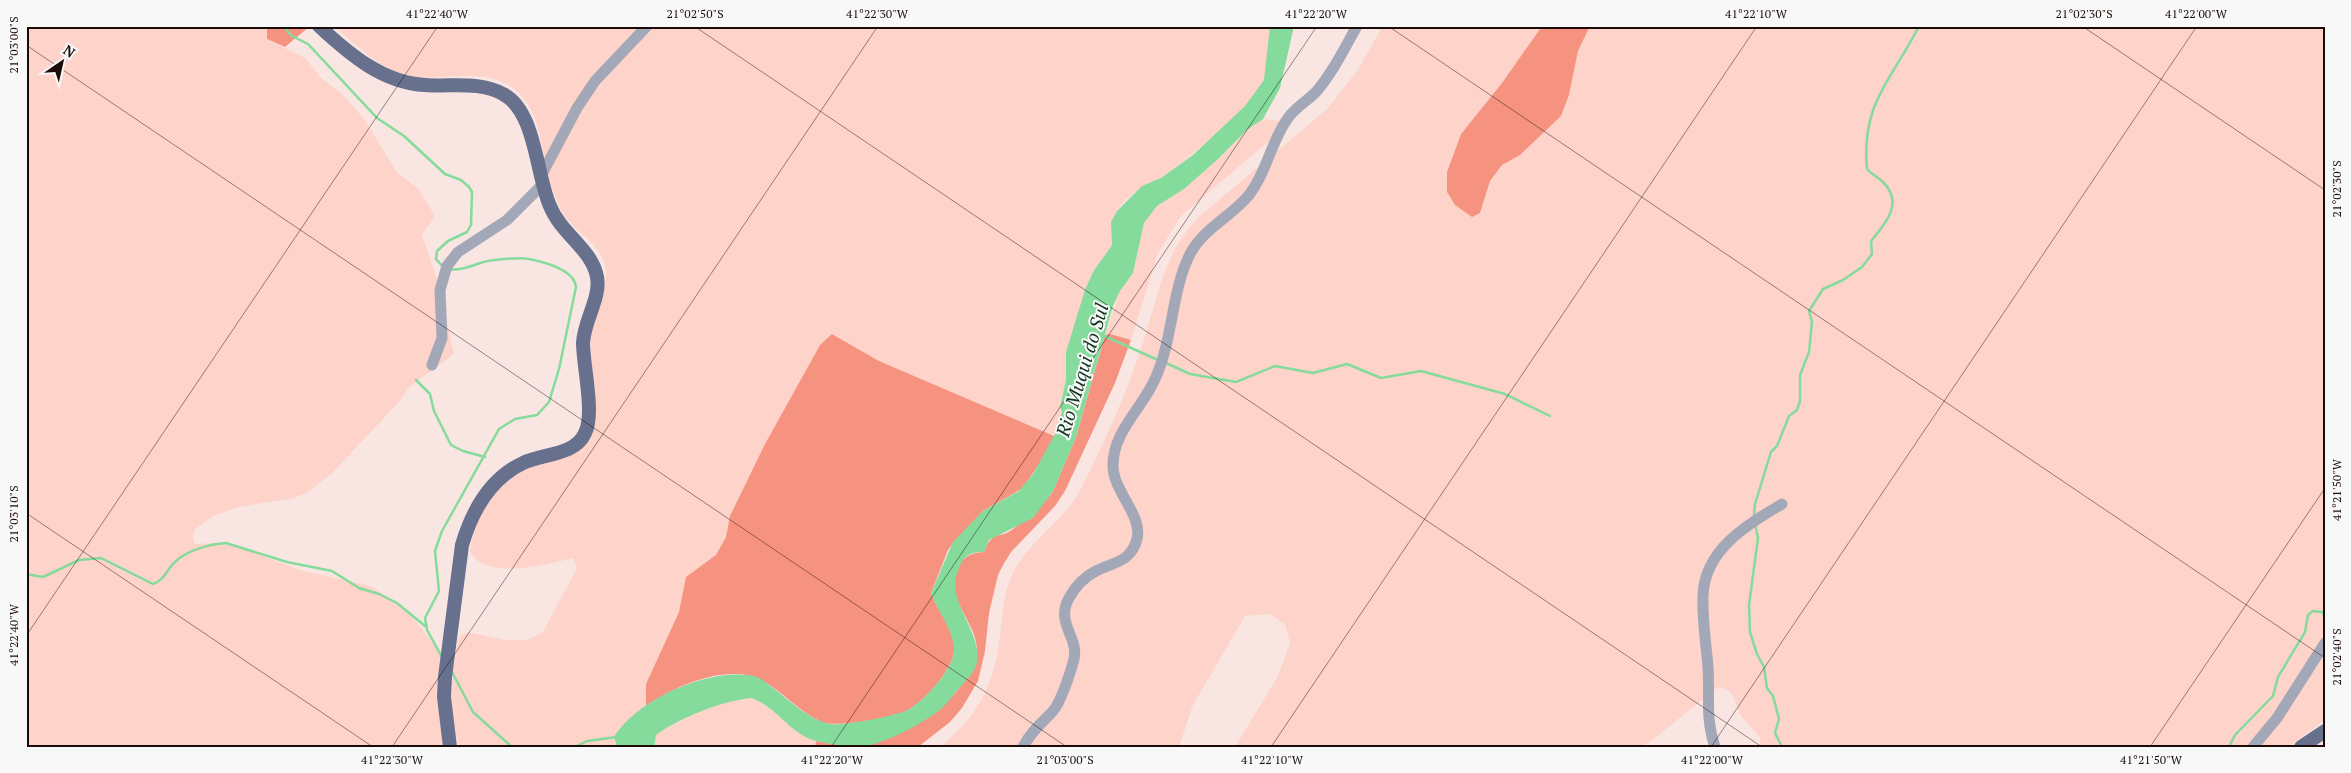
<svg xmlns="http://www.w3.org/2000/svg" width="2351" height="773" font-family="'PT Serif',serif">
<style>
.green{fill:#fdd3ca}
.forest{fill:#f69380}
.water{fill:#84db9b}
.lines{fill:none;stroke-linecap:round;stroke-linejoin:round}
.stream{stroke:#84db9b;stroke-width:2.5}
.minor{stroke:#a3a8b8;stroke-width:11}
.major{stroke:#67708d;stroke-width:14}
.ticks{fill:none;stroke:#1b0c09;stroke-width:1;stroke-opacity:0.45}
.labels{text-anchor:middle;stroke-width:4;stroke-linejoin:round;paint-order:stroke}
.water-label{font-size:19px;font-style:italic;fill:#0e331a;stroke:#f8f8f8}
.neatline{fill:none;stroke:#1b0c09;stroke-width:2}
.ticks-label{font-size:12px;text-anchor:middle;fill:#1b0c09}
</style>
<rect width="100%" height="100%" fill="#f9e6e2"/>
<g class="green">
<path d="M26 26H267V39L305 58 321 78 343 95 364 119 396 171 419 190 435 216 422 235 437 279 454 354 409 387 400 401 332 473 308 492 294 498 239 507 213 516 194 530 193 538 195 544 217 543 241 548 300 570 370 586 405 608 443 656 447 747H26Z"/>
<path d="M334 26H1270C1269 42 1270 64 1264 80 1254 105 1186 161 1162 177 1146 187 1127 193 1117 211 1111 221 1111 234 1112 245L1093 272 1066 352V380L1060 407 1062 412 1054 436 879 361 833 334 820 345 765 444 730 516 726 537 716 556 686 577 679 612 646 684V706L627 722 614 737 617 747H459C447 707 451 676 459 637L467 632 505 640H528L543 632 577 568 573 558C548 564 485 582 470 551 474 518 495 485 524 469 536 462 550 458 563 453 571 450 584 447 589 440 603 418 588 359 591 331 594 309 611 288 605 265 600 244 577 233 565 216 561 210 557 202 555 196 540 162 546 112 513 88 485 67 442 81 409 77 385 73 353 42 334 26Z"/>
<path d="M1383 26H1542L1502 83 1461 134 1447 172 1480 213 1490 181 1502 165 1520 155 1561 116 1569 95 1578 51 1590 26H2325V720L2288 747H1760V737C1754 730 1746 723 1741 716 1733 702 1737 690 1718 687L1651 741 1640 747H1235L1278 676 1290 643 1285 624 1270 614 1245 616 1193 705 1179 747H940C978 716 994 685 1000 637 1002 617 1003 596 1011 577 1027 541 1066 521 1083 485 1104 442 1126 395 1141 349 1157 302 1163 252 1200 216L1328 108 1357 71Z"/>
<path d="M1263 119 1279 121 1284 128 1181 216 1158 253 1131 340 1110 334 1105 335 1120 291 1133 273 1144 223 1157 206 1184 189 1218 159 1247 130Z"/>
<path d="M751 698C776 706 790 733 816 741L815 747H654L656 735C683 717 719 701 751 698Z"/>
</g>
<g class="forest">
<path d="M267 26H310L285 47 267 39Z"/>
<path d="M1542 26H1590L1578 51 1569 95 1561 116 1520 155 1502 165 1490 181 1480 213 1472 217 1455 205 1447 192V172L1461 134 1502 83Z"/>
<path d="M832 334 879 361 1054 436 1047 452 1023 488 983 511 954 542 948 550 931 593C938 612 956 630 954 652 952 671 924 701 908 710 893 718 837 728 822 722 791 709 771 673 734 674 703 674 670 690 646 706V684L679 612 686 577 716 555 726 537 730 516 765 444 820 345Z"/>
<path d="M1110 334 1131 340 1115 383 1065 491 1055 506 1011 552 1003 565 998 575 989 613 985 651 978 681 962 708 950 722 918 747H815L816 741C831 744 847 746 862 746 874 745 887 738 898 733 929 718 955 702 970 670 972 664 977 658 977 652 978 621 942 600 959 566 965 555 972 553 984 552 993 529 999 540 1013 529 1027 518 1043 506 1053 491L1076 437 1105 335Z"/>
</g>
<path class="water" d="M1270 26H1294L1280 88 1263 119 1247 130 1218 159 1184 189 1157 206 1144 223 1133 273 1120 291 1113 306 1076 437 1053 491 1033 518 989 540 984 552C972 552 965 554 960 566 942 600 982 628 977 662 976 670 968 679 963 684 955 692 949 702 941 709 924 723 883 745 862 746 848 746 831 745 817 741 790 735 777 706 751 698 722 701 681 717 656 735L654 747H617L614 737C637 699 713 665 757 677 762 679 768 684 773 688 789 700 809 720 830 724 844 726 895 716 908 710 924 701 956 668 954 648 952 627 938 612 931 593L953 542 983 511 1019 491 1033 474 1055 434 1062 412 1060 407 1066 380V352L1085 290 1093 272 1112 245 1111 222 1117 211 1142 186 1161 178 1193 155 1245 106 1264 80Z"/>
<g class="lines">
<g class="stream">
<path d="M283 26 292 36 308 44 377 118 404 136 445 174 461 180 469 187 472 192 471 225 467 232 448 241 437 251 436 259 444 268"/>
<path d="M1102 335 1158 360"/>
<path d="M1166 363 1190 374 1236 382 1275 366 1313 373 1347 364 1381 378 1421 371 1505 394 1550 416"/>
<path d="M416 380 430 394 434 411 451 445 463 451 485 457"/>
<path d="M1754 516 1755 504 1771 452 1777 446 1789 416 1797 410 1800 401V375L1809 352 1812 322 1809 311 1823 289 1843 280 1862 267 1872 254 1871 241C1886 223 1904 203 1883 182 1878 177 1871 174 1867 169 1861 102 1892 80 1919 26"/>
<path d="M1755 524 1758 538 1749 605 1750 632 1757 654 1764 667 1767 688 1773 696 1779 719 1775 733 1782 747"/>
<path d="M26 574 43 577 79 560 101 558 153 584C164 581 167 569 175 562 187 550 210 544 226 543L287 562 332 571 359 588 379 594 397 603 425 626"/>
<path d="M442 657 427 630 425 618 439 591 435 551 442 531 499 429 515 419 537 415 549 402 559 369 576 287C574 269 544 262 529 259 520 257 504 259 494 260 479 261 464 272 449 269"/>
<path d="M452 672 473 712 512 747"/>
<path d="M575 747 587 741 617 737"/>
<path d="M2229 747 2235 735 2273 696 2278 677 2305 632 2308 615 2313 611 2322 612 2325 616"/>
</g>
<g class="minor">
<path d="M541 176 577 108 595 81 647 26"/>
<path d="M432 365 442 338 440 290 447 266 458 252 507 220 543 184"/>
<path d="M1023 747C1031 731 1042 723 1053 711 1061 702 1071 671 1074 659 1079 637 1055 623 1069 598 1075 587 1084 577 1096 571 1114 562 1131 562 1137 539 1143 516 1114 492 1113 467 1112 432 1142 409 1155 379 1173 340 1171 294 1189 256 1202 229 1231 217 1249 195 1267 172 1271 141 1288 118 1295 108 1307 101 1316 92 1333 72 1344 49 1357 26"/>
<path d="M1715 747C1705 718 1710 696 1708 667 1706 643 1702 619 1703 595 1705 549 1747 525 1782 504"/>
<path d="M2253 747 2277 718 2325 643"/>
</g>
<g class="major">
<path d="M319 26C349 54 383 83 425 85 451 87 480 81 503 94 536 111 536 175 550 206 561 234 592 249 597 277 601 298 584 320 583 343 583 365 595 414 585 433 575 456 543 453 523 463 489 479 472 511 462 545L445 677 444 697 450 747"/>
<path d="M2301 747 2325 731"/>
</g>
</g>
<path class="ticks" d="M694 26 1762 747M1388 26 2325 658M2082 26 2325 190M26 45 1067 747M26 513 373 747M26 636 438 26M392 747 878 26M831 747 1317 26M1271 747 1757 26M1711 747 2197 26M2150 747 2325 488"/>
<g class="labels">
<g class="water-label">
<text transform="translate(1082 370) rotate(-73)" y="7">Rio Muqui do Sul</text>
</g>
</g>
<rect width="2351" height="773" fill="none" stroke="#f8f8f8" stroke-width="55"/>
<g transform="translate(62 62) rotate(34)" stroke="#f8f8f8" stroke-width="4" paint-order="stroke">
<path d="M0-4L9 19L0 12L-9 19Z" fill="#1b0c09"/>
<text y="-8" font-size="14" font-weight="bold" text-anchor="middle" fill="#1b0c09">N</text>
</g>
<rect x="28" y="28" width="2296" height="718" class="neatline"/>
<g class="ticks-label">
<text x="437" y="18">41°22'40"W</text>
<text x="695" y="18">21°02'50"S</text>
<text x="877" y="18">41°22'30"W</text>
<text x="1316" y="18">41°22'20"W</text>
<text x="1756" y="18">41°22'10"W</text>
<text x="2084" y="18">21°02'30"S</text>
<text x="2196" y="18">41°22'00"W</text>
<text transform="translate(14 45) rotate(-90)" y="4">21°03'00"S</text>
<text transform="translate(2337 189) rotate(-90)" y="4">21°02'30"S</text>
<text transform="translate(2337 490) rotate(-90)" y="4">41°21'50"W</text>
<text transform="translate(14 514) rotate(-90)" y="4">21°03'10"S</text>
<text transform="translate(14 635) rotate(-90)" y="4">41°22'40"W</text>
<text transform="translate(2337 657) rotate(-90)" y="4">21°02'40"S</text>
<text x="392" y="764">41°22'30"W</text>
<text x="832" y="764">41°22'20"W</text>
<text x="1065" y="764">21°03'00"S</text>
<text x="1272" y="764">41°22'10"W</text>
<text x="1712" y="764">41°22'00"W</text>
<text x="2151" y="764">41°21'50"W</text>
</g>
</svg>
